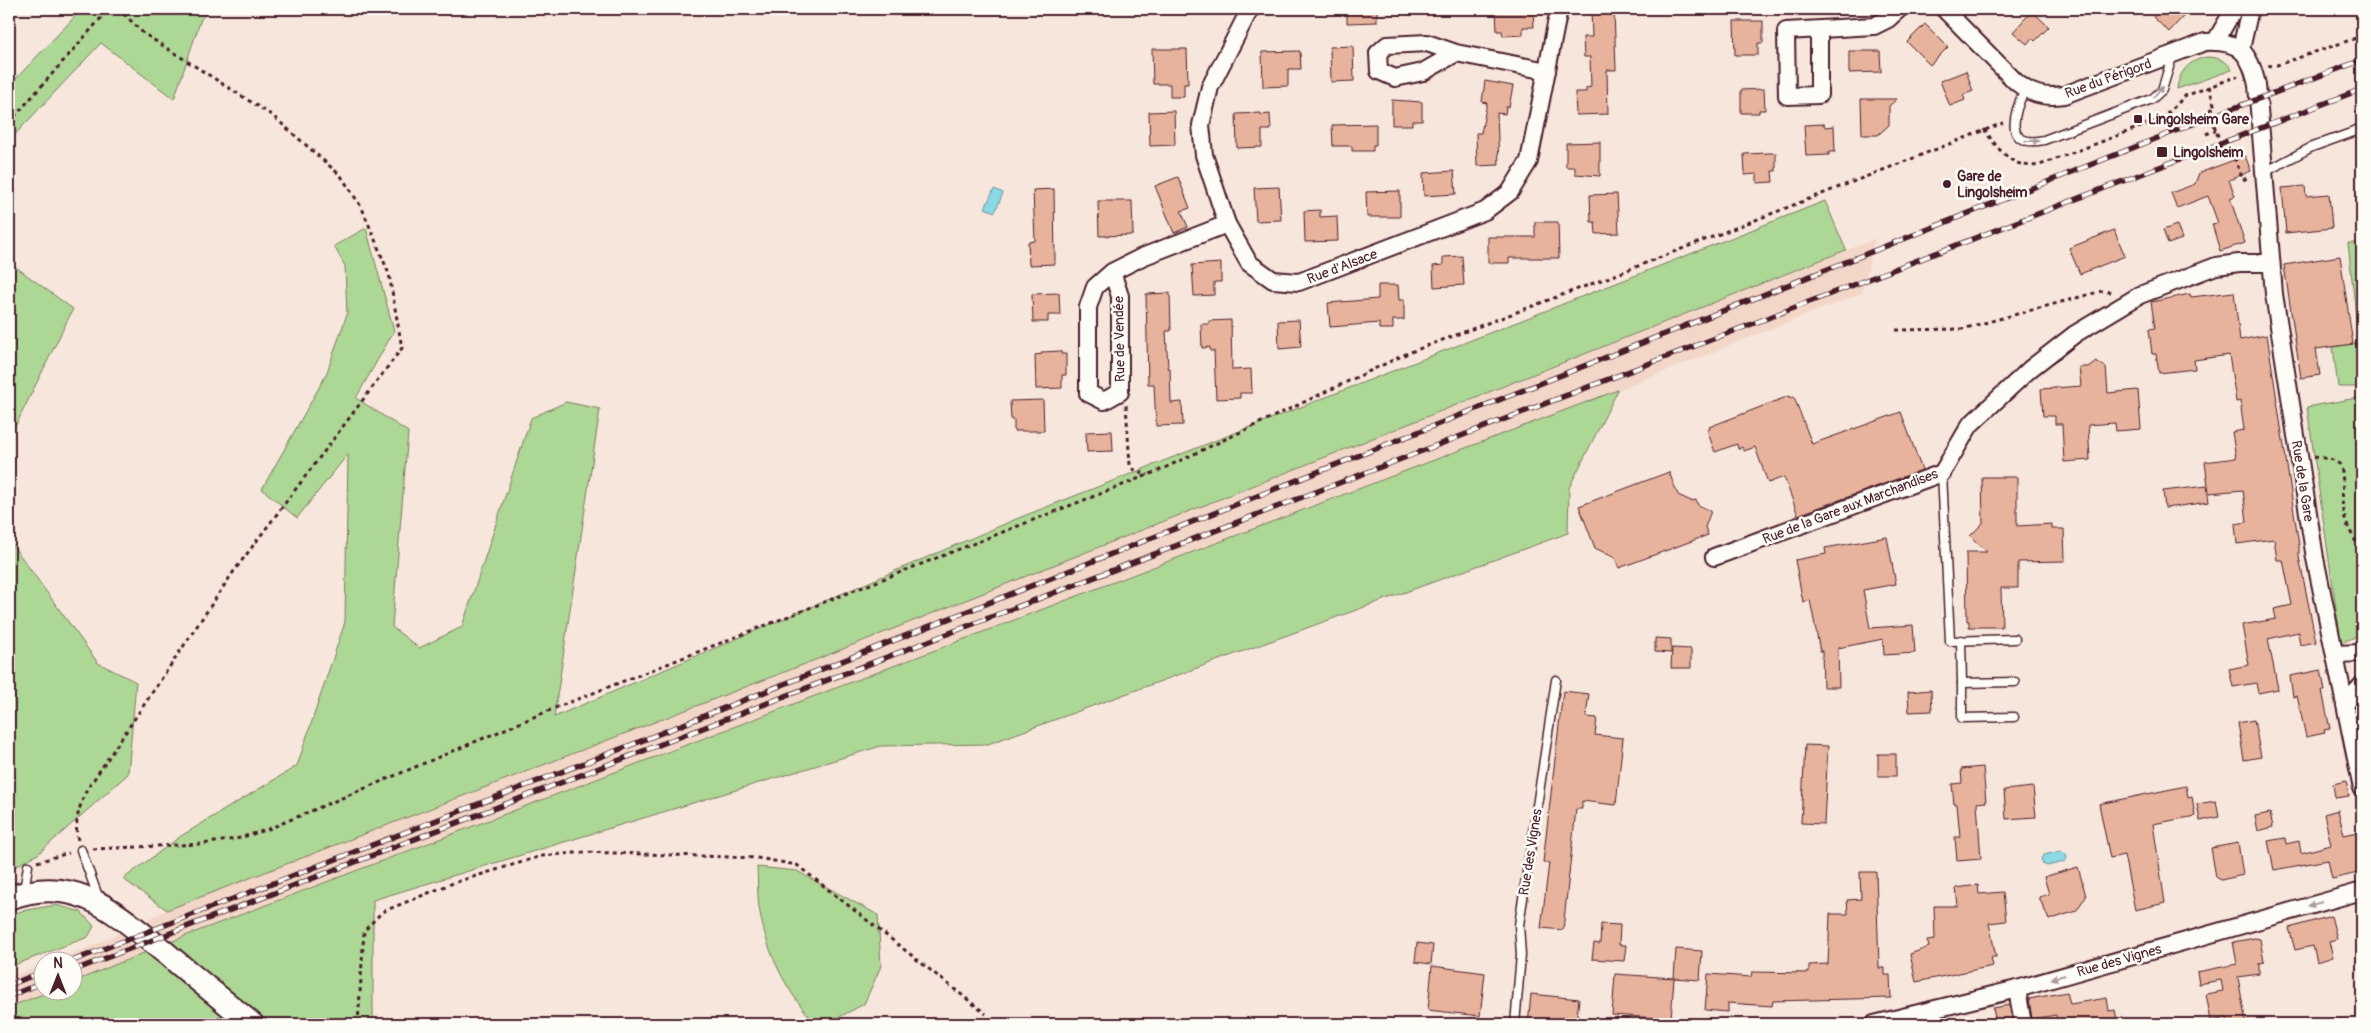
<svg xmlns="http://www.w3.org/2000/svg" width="2371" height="1033" font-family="Pangolin,sans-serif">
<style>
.built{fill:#f2d7c9}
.green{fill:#add795;stroke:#7c7b60}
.water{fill:#8adae5;stroke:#708f9b}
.building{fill:#e8b39c;stroke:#4a1f2b}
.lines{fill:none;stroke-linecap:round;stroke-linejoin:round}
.lane-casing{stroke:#4a1f2b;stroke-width:11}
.street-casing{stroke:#4a1f2b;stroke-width:20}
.secondary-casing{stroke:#4a1f2b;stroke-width:26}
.path{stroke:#4a1f2b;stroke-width:3;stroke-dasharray:4 4;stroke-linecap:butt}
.lane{stroke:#fdfcf7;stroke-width:8}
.street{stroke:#fdfcf7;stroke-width:16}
.secondary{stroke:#fdfcf7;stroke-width:22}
.rail-casing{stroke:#4a1f2b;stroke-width:5.5}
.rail{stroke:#fdfcf7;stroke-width:4;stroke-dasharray:11;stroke-linecap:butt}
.path-bridge{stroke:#4a1f2b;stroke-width:3;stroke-dasharray:4 4;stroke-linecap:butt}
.oneway{fill:#ac999b}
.poi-dot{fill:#4a1f2b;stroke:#fdfcf7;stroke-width:2}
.labels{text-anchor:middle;stroke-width:5;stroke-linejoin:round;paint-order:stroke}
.street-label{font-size:14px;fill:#4a1f2b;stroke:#fdfcf7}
.poi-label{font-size:14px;font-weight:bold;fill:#4a1f2b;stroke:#fdfcf7;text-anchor:start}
</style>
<rect width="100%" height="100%" fill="#f7e6dc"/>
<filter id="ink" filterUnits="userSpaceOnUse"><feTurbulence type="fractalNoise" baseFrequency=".02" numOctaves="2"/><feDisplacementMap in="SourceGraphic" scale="10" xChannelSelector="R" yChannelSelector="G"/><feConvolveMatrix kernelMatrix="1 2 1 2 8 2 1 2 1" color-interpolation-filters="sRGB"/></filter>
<g filter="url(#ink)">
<g class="built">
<path d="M1875 239 1862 293 1618 390 190 934 73 982 72 960H54L92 946 167 910 800 666Z"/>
<path d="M42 965V990L51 991 9 1007V978Z"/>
</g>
<g class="green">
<path d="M82 9H211L201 19 174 99 101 43 9 141V86Z"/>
<path d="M2206 57C2217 57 2227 60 2232 70L2177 89C2179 71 2189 61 2206 57Z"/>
<path d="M1825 201 1846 250 800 666 167 910 123 879 181 836 297 766 345 622 348 454 297 518 262 489 326 375 347 314 345 266 334 246 366 228 394 331 356 398 408 432 392 627 419 648 462 627 531 418 566 402 600 409 554 717 1021 517Z"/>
<path d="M2348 243H2362V387H2338L2333 347 2359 343Z"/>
<path d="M9 262 73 309 9 439Z"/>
<path d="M1618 390 1569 488 1568 533 988 744 881 746 373 900V1024H185L179 1020 178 1024H9V1007L51 991 72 990 73 982 190 934Z"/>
<path d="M2362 397V634L2341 643 2307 407Z"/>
<path d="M9 540 98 663 136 682 128 774 38 854 9 870Z"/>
<path d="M757 867 797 871 878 915 881 966 864 1004 826 1024H817C788 996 767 953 760 913 757 898 758 882 757 867Z"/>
<path d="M56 905 81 912 94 926 88 937 9 967V917L21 911Z"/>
</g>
<g class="water">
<path d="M994 189 1003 193 995 212 985 208Z"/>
<path d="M2060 851 2066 854 2067 858 2064 862 2047 866 2043 864 2041 859 2044 855Z"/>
</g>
<g class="building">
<path d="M1347 9H1377V22L1347 23Z"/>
<path d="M1502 9H1533L1534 27H1523V35L1503 36 1502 31H1497L1496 11Z"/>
<path d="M1591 9H1614L1616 70H1607L1608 114 1576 115 1575 92H1586V88L1591 87 1590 57H1584L1583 37H1592Z"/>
<path d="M2161 9H2190L2169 32 2153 17Z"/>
<path d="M2032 11 2049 27 2035 41 2032 38 2027 44 2013 32Z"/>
<path d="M1734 21H1763V43H1758V55H1735Z"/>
<path d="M1925 24 1948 47 1930 65 1907 42Z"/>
<path d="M1353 46 1354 81 1331 82 1330 47Z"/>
<path d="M1152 49H1187L1188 84H1184V97H1170V84H1153Z"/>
<path d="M1300 51 1301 69H1288V86L1263 87 1262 52Z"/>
<path d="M1849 51H1880L1881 72 1849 73Z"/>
<path d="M1966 71 1973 91 1963 95 1965 100 1950 106 1940 81Z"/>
<path d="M1485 81 1513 86 1509 107H1506L1505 114 1497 113 1499 165 1477 166 1476 133H1481L1487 103 1482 102Z"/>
<path d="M1764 89 1765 110H1759V113H1741V90Z"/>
<path d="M1861 99H1897L1889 106V125L1878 135H1862Z"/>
<path d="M1392 100 1422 102V121H1412V125H1392Z"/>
<path d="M1174 111 1175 145 1150 146 1149 112Z"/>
<path d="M1261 113V115L1270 114 1271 130H1262V147L1237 148 1236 114Z"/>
<path d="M1376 124V145H1373V151H1352V146H1333L1332 125Z"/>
<path d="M1824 124 1825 127 1834 126 1835 152H1829V155L1806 156 1804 125Z"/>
<path d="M1600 142V176L1575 174V167H1566V143Z"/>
<path d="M1769 153H1776V171H1772L1773 182 1757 183V174L1745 175 1744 154Z"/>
<path d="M2245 156 2251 171 2229 180 2235 196 2230 198 2245 243 2220 251 2212 224 2218 223 2208 196 2177 208 2171 193 2195 184 2199 173Z"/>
<path d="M1454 171 1456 194 1424 196 1423 173Z"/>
<path d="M1178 177 1190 208 1181 211 1188 227 1174 233 1155 186Z"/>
<path d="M2305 186 2306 196 2329 194 2332 228 2286 233 2282 188Z"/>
<path d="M1279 187 1281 220 1256 221 1254 188Z"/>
<path d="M1054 189 1055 264 1029 265 1028 242 1035 241 1033 190Z"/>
<path d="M1400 191V217H1367L1366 192Z"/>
<path d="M1617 194 1619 233 1596 234 1595 222H1591L1590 195Z"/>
<path d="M1098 201H1132L1133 235 1099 236Z"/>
<path d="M1320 210V217L1337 216 1338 241 1305 242 1304 211Z"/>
<path d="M1535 222H1558L1559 258H1509V263H1488V237H1535Z"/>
<path d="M2177 225 2182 239 2168 244 2163 230Z"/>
<path d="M2114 230 2125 256 2080 274 2069 248Z"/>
<path d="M1462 256 1464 285 1434 287 1433 266 1443 265V257Z"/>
<path d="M2340 256 2353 344 2316 349 2320 375 2301 378 2284 265Z"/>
<path d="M1221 263V282H1214V295L1194 296 1192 265Z"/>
<path d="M1378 285H1398L1399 300H1404V320H1393V329H1379V323L1330 327 1328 303 1378 299Z"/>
<path d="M2234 292 2240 340 2267 335 2299 545V557L2316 642 2300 645 2298 632 2268 639 2278 689 2258 693 2256 683 2233 687 2229 669 2249 665 2242 625 2276 619 2274 609 2292 605 2283 560H2277L2274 539 2237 544 2235 524 2247 522 2243 490 2209 493 2205 462 2236 458 2232 432 2244 430 2240 401 2236 402 2235 394 2229 355 2194 360 2195 369 2159 373 2156 354H2152L2149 329 2155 328 2151 302 2190 294 2191 297Z"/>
<path d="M1059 293 1060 315H1048V322H1033L1032 294Z"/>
<path d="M1170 293 1171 331H1166L1168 368H1170L1171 403 1182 402 1183 425 1156 426 1154 384H1148L1146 294Z"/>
<path d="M1231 320 1232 370 1251 369 1252 393H1240V398L1216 399 1214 351H1210V347L1202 348 1201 324H1209V321Z"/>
<path d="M1299 320 1301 347 1279 349 1278 321Z"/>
<path d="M1061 351V354H1066V375H1062V388L1036 389 1035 355 1042 354V352Z"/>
<path d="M2096 361 2106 367 2108 393 2138 390 2141 429 2116 431 2115 423 2088 425 2090 460 2064 462 2062 424H2055V416H2043L2041 389 2081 386 2079 367H2088Z"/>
<path d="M1789 396 1790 398 1794 397 1812 444 1901 412 1922 470 1798 515 1784 477 1768 483 1755 447 1744 451 1742 447 1738 449 1737 444 1715 452 1707 430 1710 429 1709 427Z"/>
<path d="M1043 400 1044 431H1014V420H1011L1010 401Z"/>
<path d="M1112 431 1113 451 1087 452 1086 432Z"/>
<path d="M1669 472 1678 495 1691 501 1696 500 1698 505 1711 511 1705 527 1708 535 1619 568 1615 558 1595 548 1579 506Z"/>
<path d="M1982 477H2017V526L2052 524V529H2064L2065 561 2018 562V588H2001L2002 627H1969V621H1967L1966 552H1987L1970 536 1983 523Z"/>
<path d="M2207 486 2209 502 2165 508 2163 491Z"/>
<path d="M1887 537 1896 584 1863 590 1870 628 1913 625 1915 653 1884 655 1883 639 1838 648 1839 687H1823L1822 651H1820L1810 600 1803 602 1795 560 1826 554 1825 548Z"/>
<path d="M1655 638 1671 639V653L1655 652Z"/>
<path d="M1672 648 1691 649V668H1671Z"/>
<path d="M2321 670 2325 691H2322L2330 729 2324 730 2325 733 2306 737 2297 696 2293 697 2290 676Z"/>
<path d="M1931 690 1932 711 1909 712 1908 692Z"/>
<path d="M1563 691 1589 694 1586 717 1597 718 1595 735 1623 738 1616 805 1582 801V809H1576L1563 930 1541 928 1549 863 1543 862Z"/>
<path d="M2254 720 2261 757 2244 760 2238 723Z"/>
<path d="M1805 745 1828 746 1824 824 1801 823Z"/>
<rect x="1878" y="754" width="18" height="22"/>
<path d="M1983 767 1986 802 1977 803 1981 859 1957 861 1955 837H1960L1957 804H1954L1952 784 1962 783 1961 769Z"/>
<path d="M2346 781 2349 796 2335 798 2333 784Z"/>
<path d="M2186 786 2188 797 2192 796 2195 816 2153 824 2165 903 2135 910 2124 855 2110 858 2099 804Z"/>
<path d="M2033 787 2036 817 2006 819 2004 790Z"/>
<path d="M2216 801 2219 817 2200 821 2197 804Z"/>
<path d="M2338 810 2344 835 2357 832 2362 856V872L2332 879 2328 860 2274 870 2268 841 2285 838 2286 844 2299 841 2301 853 2331 845 2324 814Z"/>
<path d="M2270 813 2273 827 2258 831 2255 816Z"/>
<path d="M2238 843 2243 875 2221 880 2216 877 2211 848Z"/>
<path d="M2078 867 2086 896 2076 911 2049 920 2039 897 2049 894 2044 877Z"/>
<path d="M1860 872H1876L1879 968H1885V975H1890L1891 998 1773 1001 1772 1006 1728 1003V1012L1705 1010 1708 974 1751 977 1752 972 1809 973V965L1828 964 1830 914H1848L1847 900 1861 899Z"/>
<path d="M1978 885 1979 894 2003 892 2006 921 1989 923 1996 957H1991L1993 966 1916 982 1910 954 1929 947 1927 940 1935 939 1934 906H1958L1956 888Z"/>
<path d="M2331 916 2337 939 2329 941 2333 957 2317 962 2313 946 2295 950 2289 928Z"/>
<path d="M1601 924 1620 925 1619 945H1626L1624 961 1592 959 1594 943 1600 944Z"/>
<path d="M2255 938 2260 939 2264 962 2259 963V974L2238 977 2246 1024H2228L2227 1018 2211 1021 2206 994 2223 991 2221 980 2199 984 2197 972 2237 964 2233 942Z"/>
<path d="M1417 943 1433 945 1431 964 1415 962Z"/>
<path d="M1676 949 1702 951 1700 980 1674 978Z"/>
<path d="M1432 966 1485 973 1480 1016 1428 1010Z"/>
<path d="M1615 974 1674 978 1671 1019 1612 1015Z"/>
<path d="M2067 992 2070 1004 2107 998 2109 1011 2115 1010 2118 1024H2058L2056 1015 2032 1019 2029 999Z"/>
<path d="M1531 994 1579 999 1576 1024H1528Z"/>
<path d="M2010 1005 2013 1024H1996L1993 1008Z"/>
</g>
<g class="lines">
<g class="lane-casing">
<g id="lane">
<path d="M2025 89C2014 112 2002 149 2044 140L2152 99 2162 90 2173 54"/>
<path d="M2265 172 2312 147 2362 129"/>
<path d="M1942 473 1950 641 2015 639"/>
<path d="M1961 640 1962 683 2015 682"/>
<path d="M1962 683V718L2014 717"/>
<path d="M81 850 99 899"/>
<path d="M24 891 28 866"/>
<path d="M1515 1024 1521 955 1519 925 1556 680"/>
</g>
</g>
<g class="street-casing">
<g id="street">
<path d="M1250 9 1210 87 1201 125 1204 155 1227 224 1249 263 1273 280 1299 282 1485 211 1510 192 1529 161 1559 9"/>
<path d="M1944 9 2015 81C2030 94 2043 98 2064 95L2205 42C2240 40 2250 53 2257 85L2274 294 2315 558 2362 788"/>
<path d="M1819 30V95L1787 96 1786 31 1874 26 1888 19 1899 9"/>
<path d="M2215 42 2234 9"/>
<path d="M2241 49 2250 9"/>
<path d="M1456 53 1423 72 1395 78 1379 71 1378 53 1387 45 1427 43 1456 53 1547 71"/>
<path d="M1112 272 1120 296V392L1104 401 1088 393V307L1095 287 1112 272 1142 257 1227 224"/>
<path d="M1714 557 1942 473 1970 425 2030 369 2075 334 2140 295 2216 266 2239 263H2271"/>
<path d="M2335 654 2362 653"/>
<path d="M2345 704 2362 685"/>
<path d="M2017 989 2023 1024"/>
<path d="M1874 1024 2017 989 2362 891"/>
</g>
</g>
<g class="secondary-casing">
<path id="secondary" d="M9 898C77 872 118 915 167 954 195 978 224 1001 252 1024"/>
</g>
<g class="path">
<path d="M2268 66 2277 65 2362 36"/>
<path d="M2209 86 2215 108 2209 110"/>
<path d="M9 123 109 9"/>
<path d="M1984 129C1998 149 2012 170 2040 165L2156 121 2168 113 2185 96 2238 76"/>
<path d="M2206 134 2216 130"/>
<path d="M2211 152 2212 155 2229 149 2230 152 2235 150 2236 153 2233 154 2243 180 2249 177"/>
<path d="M2211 152 2222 147"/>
<path d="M1896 330 1962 329 2102 291 2112 292"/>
<path d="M1126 405 1130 465 1133 469 1148 475"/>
<path d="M2314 457C2323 458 2334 458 2340 465 2345 473 2341 499 2343 511 2345 525 2356 541 2362 553"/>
<path d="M78 840C74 822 79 808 86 791L234 571 402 348 389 274 362 208 341 176 273 116 143 33 119 9"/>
<path d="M93 849 201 844 236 839 266 830 555 708 1158 471 1408 353 1615 275 2003 123"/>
<path d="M37 862 69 853"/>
<path d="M9 875 15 872"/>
<path d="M358 1024 364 931 382 912 453 883 542 856 585 852 757 858 797 865 986 1014"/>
</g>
<use href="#lane" class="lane"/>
<use href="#street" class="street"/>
<use href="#secondary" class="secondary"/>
<g class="rail-casing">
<g id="rail">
<path d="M72 961 631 745 2218 114 2362 60"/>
<path d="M72 971 2362 89"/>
<path d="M9 985 42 972"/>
<path d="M9 996 42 983"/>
</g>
</g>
<use href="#rail" class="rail"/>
<path class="path-bridge" d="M2209 110 2222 148"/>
</g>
<defs><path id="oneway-solid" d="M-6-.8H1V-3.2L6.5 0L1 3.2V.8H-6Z" transform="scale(1.25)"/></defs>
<g class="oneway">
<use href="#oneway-solid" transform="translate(2158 92) rotate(-50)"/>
<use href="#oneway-solid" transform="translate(2032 141) rotate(2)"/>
<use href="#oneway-solid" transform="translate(2315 904) rotate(164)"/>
<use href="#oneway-solid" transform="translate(2058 977) rotate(164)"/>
</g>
</g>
<g class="poi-dot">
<rect x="2133" y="114" width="10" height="10" rx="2.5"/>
<rect x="2156" y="146" width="12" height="12" rx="2.5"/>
<circle cx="1947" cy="184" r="5"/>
</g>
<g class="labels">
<g class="street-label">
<text transform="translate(2108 78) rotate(-20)" y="5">Rue du Périgord</text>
<text transform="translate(1342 266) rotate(-21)" y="5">Rue d'Alsace</text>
<text transform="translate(1119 339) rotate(-91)" y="5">Rue de Vendée</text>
<text transform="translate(2303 481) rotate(81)" y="5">Rue de la Gare</text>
<text transform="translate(1850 506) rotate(-21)" y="5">Rue de la Gare aux Marchandises</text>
<text transform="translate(1530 852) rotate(-81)" y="5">Rue des Vignes</text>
<text transform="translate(2119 960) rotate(-16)" y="5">Rue des Vignes</text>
</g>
<g class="poi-label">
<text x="2148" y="124">Lingolsheim Gare</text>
<text x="2173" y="157">Lingolsheim</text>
<text x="1957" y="181">Gare de<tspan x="1957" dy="16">Lingolsheim</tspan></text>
</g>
</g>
<rect width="2371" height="1033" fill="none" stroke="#fdfcf7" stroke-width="30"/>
<rect x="15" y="15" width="2341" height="1003" fill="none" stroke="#4a1f2b" stroke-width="2" filter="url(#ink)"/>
<g transform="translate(58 976)"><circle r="24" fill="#fdfcf7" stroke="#b5a4a5"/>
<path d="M0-4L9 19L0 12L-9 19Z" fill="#4a1f2b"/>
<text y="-8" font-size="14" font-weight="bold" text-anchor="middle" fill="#4a1f2b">N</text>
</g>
</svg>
